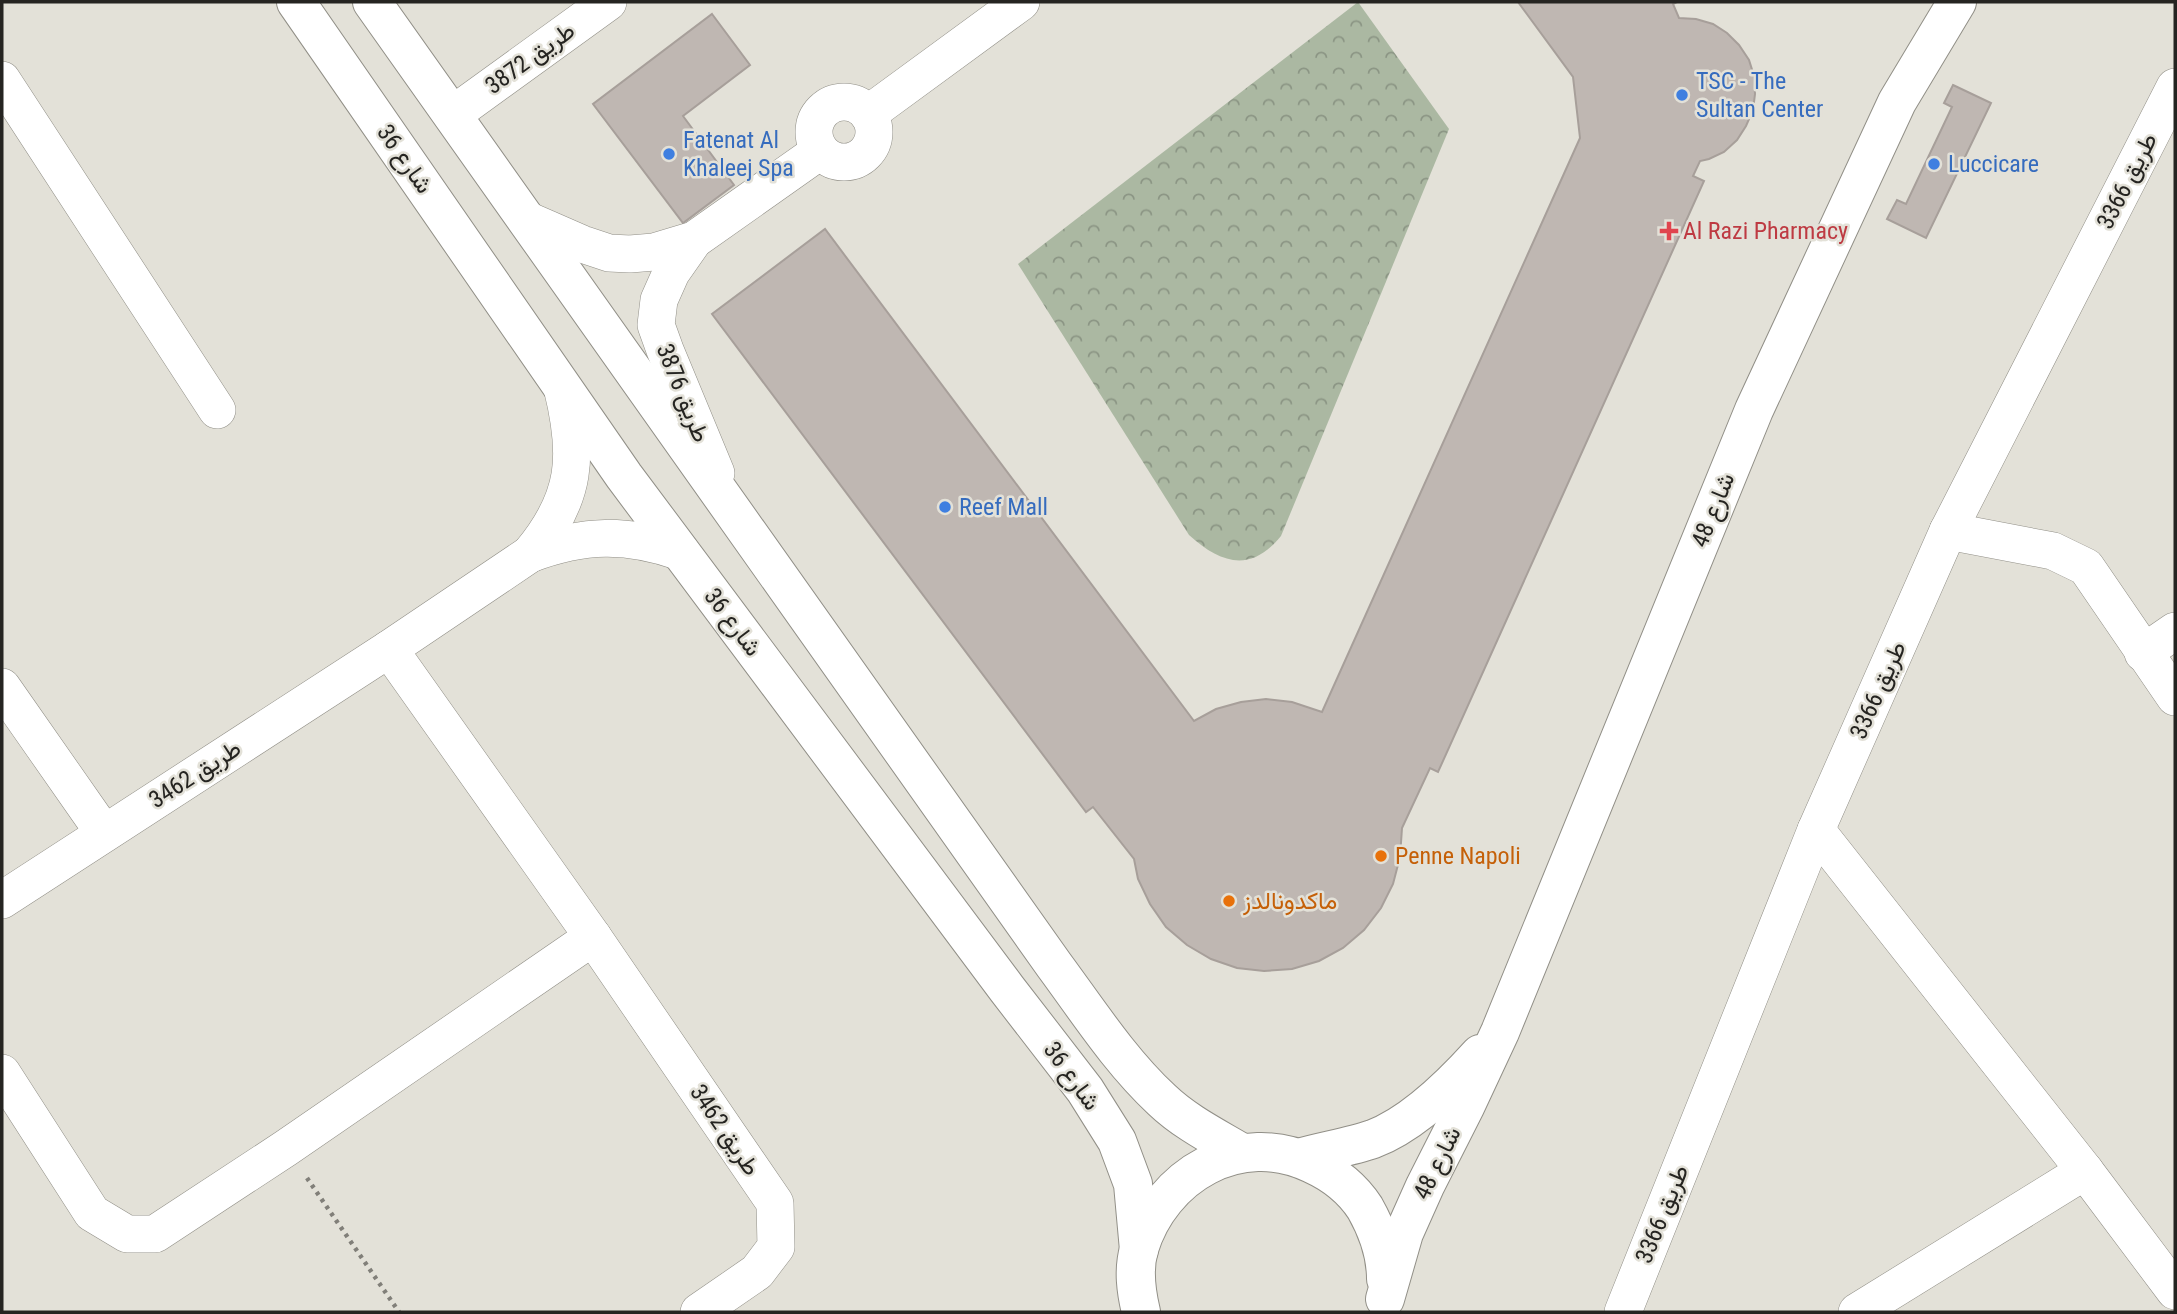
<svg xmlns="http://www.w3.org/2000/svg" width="2177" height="1314" font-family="'Roboto Condensed',Vazirmatn,sans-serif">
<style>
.forest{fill:url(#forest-crowns)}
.building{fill:#bfb7b2;stroke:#a79f9a;stroke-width:2}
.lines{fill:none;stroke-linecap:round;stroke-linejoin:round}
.street-casing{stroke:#918f87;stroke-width:38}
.secondary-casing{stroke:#918f87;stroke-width:40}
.path{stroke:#817f79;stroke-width:4.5;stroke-dasharray:3.5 5;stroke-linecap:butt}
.street{stroke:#fff;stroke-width:37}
.secondary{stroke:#fff;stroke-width:38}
.shop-dot{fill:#3f7fe0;stroke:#e3e1d8;stroke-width:2.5}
.health-dot{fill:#e0444e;stroke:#e3e1d8;stroke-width:2.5}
.food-dot{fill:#e8710a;stroke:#e3e1d8;stroke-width:2.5}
.labels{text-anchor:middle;stroke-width:5;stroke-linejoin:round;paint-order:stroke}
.street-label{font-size:24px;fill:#252421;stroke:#e3e1d8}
.shop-label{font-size:24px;fill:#366cbe;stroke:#e3e1d8;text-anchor:start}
.health-label{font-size:24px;fill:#be3a42;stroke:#e3e1d8;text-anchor:start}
.food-label{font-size:24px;fill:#c56008;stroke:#e3e1d8;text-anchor:start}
</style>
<defs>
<pattern id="forest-crowns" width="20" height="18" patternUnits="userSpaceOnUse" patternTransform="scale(1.75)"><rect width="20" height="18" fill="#abb8a2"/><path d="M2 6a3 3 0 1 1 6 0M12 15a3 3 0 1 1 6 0" fill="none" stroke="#8b9584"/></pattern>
</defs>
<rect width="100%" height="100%" fill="#e3e1d8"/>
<path class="forest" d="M1358 2 1449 129 1281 536C1251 573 1221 564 1189 535L1018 264Z"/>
<g class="building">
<path d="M1518 2H1677L1673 4 1679 18 1696 19 1713 24 1727 33 1739 45 1749 60 1754 76 1755 94 1753 110 1746 126 1737 140 1724 152 1709 159 1700 161 1693 176 1704 181 1438 772 1430 768 1402 828 1400 857 1393 884 1381 908 1364 930 1343 948 1319 961 1292 969 1264 971 1237 968 1211 959 1187 945 1166 927 1150 904 1138 879 1134 859 1093 807 1086 812 712 314 825 229 1194 721 1216 709 1241 702 1266 699 1292 702 1322 712 1580 138 1573 77Z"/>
<path d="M712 14 750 65 683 116 734 185 683 223 593 104Z"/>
<path d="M1953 85 1991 103 1926 238 1887 219 1897 200 1906 204 1952 107 1944 103Z"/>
</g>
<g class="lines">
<g class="street-casing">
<g id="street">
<path d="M2 80 217 410"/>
<circle cx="844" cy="132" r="30"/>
<path d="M868 114 1021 2"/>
<path d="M452 115 608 2"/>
<path d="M527 220 582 244 609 253 630 254 654 252 694 240 820 151"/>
<path d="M694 240 671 273 659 300 656 325 665 350 716 473"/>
<path d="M1948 531 2053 551 2086 567 2175 697"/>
<path d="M530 554C577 498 579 455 562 387"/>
<path d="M389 649 593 937 775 1203 776 1247 757 1272 699 1312"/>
<path d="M2143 653 2175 631"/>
<path d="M2 687 104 833"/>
<path d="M1816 830 2085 1171 2175 1291"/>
<path d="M2 900 389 649 530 554C584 534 626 533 681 552"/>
<path d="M2 1073 92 1213 127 1234H155L286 1148 593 937"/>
<path d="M1623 1312 1816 830 1948 531 2175 87"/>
<path d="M1857 1312 2085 1171"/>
</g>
</g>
<g class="secondary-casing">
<g id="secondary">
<path d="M296 2 624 476 1007 989 1085 1090 1117 1141 1133 1184 1139 1250"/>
<path d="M372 2 1054 965C1088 1011 1120 1061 1162 1100 1185 1122 1215 1137 1242 1153"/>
<path d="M1299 1158C1323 1151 1350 1147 1373 1139 1413 1124 1452 1085 1480 1054"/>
<path d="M1385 1299 1404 1233 1425 1186 1465 1107 1500 1032 1754 410 1897 102 1957 2"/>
<path d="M1141 1312C1136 1291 1133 1270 1139 1249 1161 1175 1240 1129 1312 1164 1334 1174 1352 1188 1365 1208 1378 1231 1386 1253 1386 1279"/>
</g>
</g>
<path class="path" d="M307 1178 399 1312"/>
<use href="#street" class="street"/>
<use href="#secondary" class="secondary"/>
</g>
<g class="shop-dot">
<circle cx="1682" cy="95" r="7"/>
<circle cx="669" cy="154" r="7"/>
<circle cx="1934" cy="164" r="7"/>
<circle cx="945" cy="507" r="7"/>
</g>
<path class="health-dot" d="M1665.5 220.5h7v7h7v7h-7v7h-7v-7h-7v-7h7z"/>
<g class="food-dot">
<circle cx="1381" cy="856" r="7"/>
<circle cx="1229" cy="901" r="7"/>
</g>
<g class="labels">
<g class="street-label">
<text transform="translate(530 58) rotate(-36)" y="8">طريق 3872</text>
<text transform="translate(405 159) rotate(55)" y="8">شارع 36</text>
<text transform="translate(2127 181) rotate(-63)" y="8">طريق 3366</text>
<text transform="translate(683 393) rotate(68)" y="8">طريق 3876</text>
<text transform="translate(1713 510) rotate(-68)" y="8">شارع 48</text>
<text transform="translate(733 622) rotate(53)" y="8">شارع 36</text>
<text transform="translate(1878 690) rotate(-66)" y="8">طريق 3366</text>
<text transform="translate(195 774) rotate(-33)" y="8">طريق 3462</text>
<text transform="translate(1072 1076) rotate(54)" y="8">شارع 36</text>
<text transform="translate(725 1130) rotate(56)" y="8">طريق 3462</text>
<text transform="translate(1437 1163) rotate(-64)" y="8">شارع 48</text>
<text transform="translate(1662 1214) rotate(-68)" y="8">طريق 3366</text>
</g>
<g class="shop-label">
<text x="1696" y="89">TSC - The<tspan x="1696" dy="28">Sultan Center</tspan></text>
<text x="683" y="148">Fatenat Al<tspan x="683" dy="28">Khaleej Spa</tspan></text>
<text x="1948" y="172">Luccicare</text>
<text x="959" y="515">Reef Mall</text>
</g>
<g class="health-label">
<text x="1683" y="239">Al Razi Pharmacy</text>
</g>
<g class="food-label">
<text x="1395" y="864">Penne Napoli</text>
<text x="1243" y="909">ماكدونالدز</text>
</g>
</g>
<rect width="2177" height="1314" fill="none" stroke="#252421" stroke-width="7"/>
</svg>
